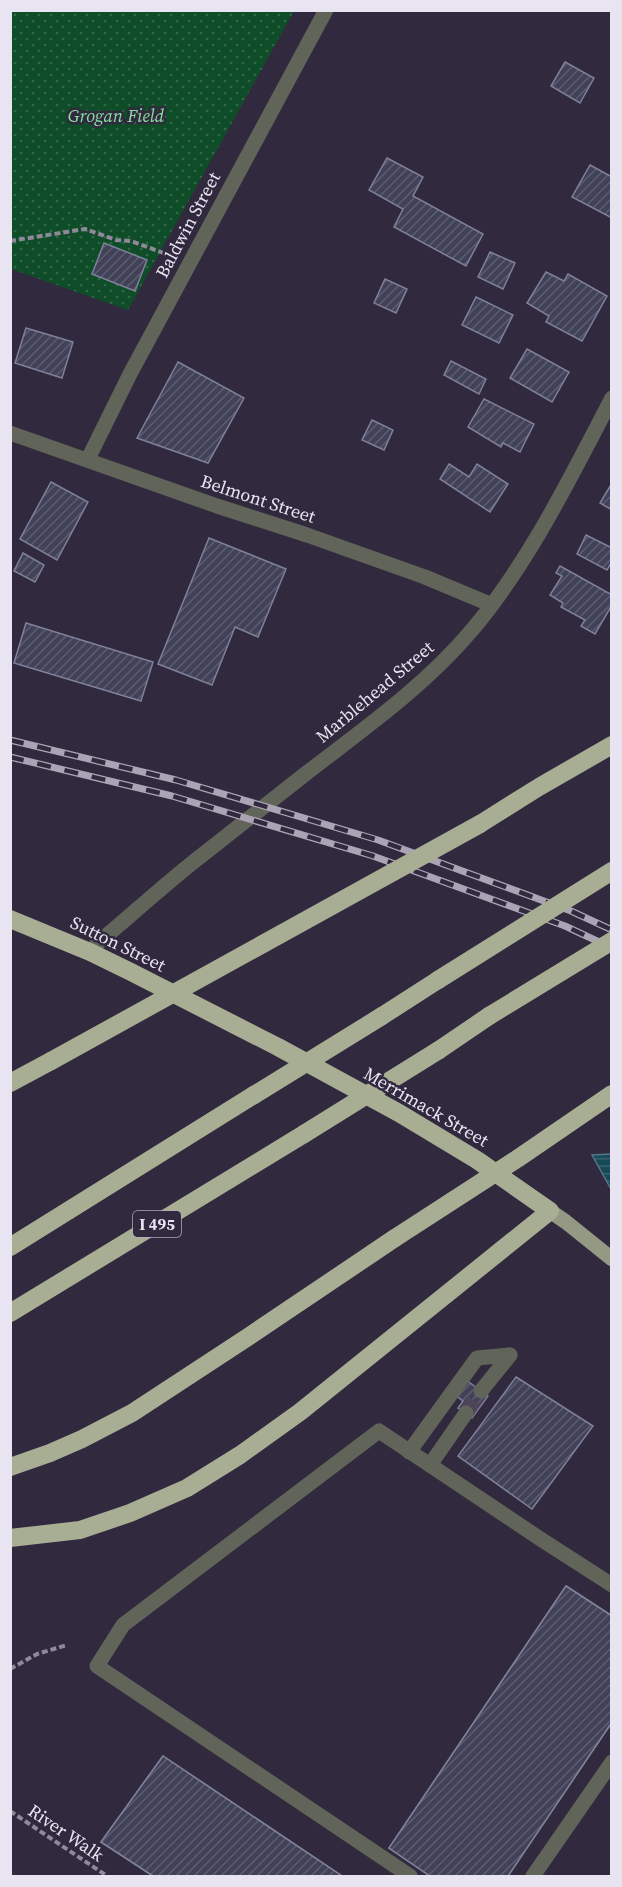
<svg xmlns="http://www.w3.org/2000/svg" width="622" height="1887" font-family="'Source Serif 4',serif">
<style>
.park{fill:url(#park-dots)}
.water{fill:url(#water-rules);stroke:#577886;stroke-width:1.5}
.building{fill:url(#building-hatch);stroke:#7f819a;stroke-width:1.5}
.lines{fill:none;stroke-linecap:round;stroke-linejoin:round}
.minor-tunnel{stroke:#4d4559;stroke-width:15;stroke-dasharray:15 8;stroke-linecap:butt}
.path{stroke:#90899b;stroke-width:4;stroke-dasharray:6 3;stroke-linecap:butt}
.minor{stroke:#616459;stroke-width:15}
.major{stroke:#949983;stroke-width:15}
.highway{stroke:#a8ae93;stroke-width:18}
.rail-casing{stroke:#aaa4b5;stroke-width:7}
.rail{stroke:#31293e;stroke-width:4.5;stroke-dasharray:14;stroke-linecap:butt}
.highway-bridge{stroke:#a8ae93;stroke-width:18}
.labels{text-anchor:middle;stroke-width:5;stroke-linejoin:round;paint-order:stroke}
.shield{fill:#31293e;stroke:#b2acbc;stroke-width:1.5}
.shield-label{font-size:16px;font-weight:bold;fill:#e9e4f2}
.park-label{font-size:18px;font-style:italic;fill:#85de9f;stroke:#31293e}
.street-label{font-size:18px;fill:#e9e4f2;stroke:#31293e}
</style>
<defs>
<pattern id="park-dots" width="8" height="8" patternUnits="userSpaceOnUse" patternTransform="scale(1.5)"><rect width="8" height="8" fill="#0e4d28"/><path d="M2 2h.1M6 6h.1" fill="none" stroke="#316648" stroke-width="1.8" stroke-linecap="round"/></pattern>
<pattern id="water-rules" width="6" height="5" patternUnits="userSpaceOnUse" patternTransform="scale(1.5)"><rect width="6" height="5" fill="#184957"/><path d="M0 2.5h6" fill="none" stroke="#3a6370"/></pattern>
<pattern id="building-hatch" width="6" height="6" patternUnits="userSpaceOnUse" patternTransform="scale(1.5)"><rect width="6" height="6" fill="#414258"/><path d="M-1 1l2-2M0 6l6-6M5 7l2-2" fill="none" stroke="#5c5d70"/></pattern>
</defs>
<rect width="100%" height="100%" fill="#31293e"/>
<path class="park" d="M11 11H294L128 310 11 269Z"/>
<path class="water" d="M611 1154H612L611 1189 592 1155Z"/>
<g class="building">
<path d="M565 62 594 78 580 103 551 86Z"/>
<path d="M387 158 423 177 413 196 483 234 466 266 394 227 403 209 369 190Z"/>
<path d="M590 165 612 177V218L572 197Z"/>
<path d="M104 243 147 260 135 291 92 274Z"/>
<path d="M490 252 515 263 503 289 478 277Z"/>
<path d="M546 272 564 281 568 274 607 296 582 341 546 322 549 316 527 303Z"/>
<path d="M385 279 407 289 396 313 374 303Z"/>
<path d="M476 297 513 315 499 343 462 325Z"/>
<path d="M26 328 73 342 62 378 15 363Z"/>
<path d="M527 349 569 372 552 402 510 378Z"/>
<path d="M451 361 486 379 479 394 444 375Z"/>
<path d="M178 362 244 398 208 463 137 438Z"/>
<path d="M484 399 534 424 520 452 503 443 501 447 468 427Z"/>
<path d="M372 420 393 430 384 450 362 440Z"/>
<path d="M449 464 469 477 477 464 508 484 490 512 440 479Z"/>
<path d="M51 482 88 502 57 560 20 539Z"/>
<path d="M612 483V510L600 503Z"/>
<path d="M586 535 612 548V561L607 570 577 554Z"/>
<path d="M209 538 286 569 258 637 235 627 212 685 158 664Z"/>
<path d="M23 553 44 565 35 582 14 571Z"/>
<path d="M560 566 612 595V605L595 634 581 626 585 620 561 607 563 603 550 595 562 576 556 573Z"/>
<path d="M26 623 153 662 141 701 14 663Z"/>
<path d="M516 1377 593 1426 532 1509 458 1456Z"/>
<path d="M466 1380 488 1396 472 1418 458 1408 463 1401 455 1395Z"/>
<path d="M566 1586 612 1616V1722L508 1876H430L389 1848Z"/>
<path d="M566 1586 612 1616V1722L508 1876H430L389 1848Z"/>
<path d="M163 1756 342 1876H153L101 1842Z"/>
<path d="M163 1756 342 1876H153L101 1842Z"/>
</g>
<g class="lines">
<path class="minor-tunnel" d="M466 1413 481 1391"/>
<g class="path">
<path d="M10 241 85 229 116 240 131 241 169 255"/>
<path d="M10 1669 37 1654 67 1645"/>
<path d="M10 1811 107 1876"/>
</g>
<g class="minor">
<path d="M10 433 217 506 307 535 425 577 492 605"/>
<path d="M88 459 130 374 326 10"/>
<path d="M90 952 100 941C134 913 166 883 201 856 235 829 270 802 304 775 362 730 424 687 472 630 530 561 570 478 612 398"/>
<path d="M481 1391 510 1355"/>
<path d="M409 1452 477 1358 510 1355"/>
<path d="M430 1465 466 1413"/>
<path d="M410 1876 97 1666 123 1625 379 1431 542 1540 612 1585"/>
<path d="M533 1876 612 1762"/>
</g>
<path class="major" d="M550 1211 566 1222 612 1259"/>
<g class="highway">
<path d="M480 824 539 787 612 745"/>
<path d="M10 919 90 952 131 972 278 1047 399 1113 477 1160 550 1211 300 1412 240 1455 187 1488 130 1513 80 1530 10 1538"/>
<path d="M382 1016 438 980"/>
<path d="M439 1050 489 1016"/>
<path d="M10 1083 51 1061"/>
<path d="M10 1247 254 1095"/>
<path d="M10 1313 304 1134"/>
<path d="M10 1467 50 1453 82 1439 132 1413 248 1337 395 1238"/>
</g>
<g class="rail-casing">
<g id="rail">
<path d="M10 740 176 780 378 840 571 911 612 930"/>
<path d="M10 757 172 796 373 856 565 926 612 948"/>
</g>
</g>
<use href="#rail" class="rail"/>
<g class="highway-bridge">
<path d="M438 980 612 871"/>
<path d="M489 1016 612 941"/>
<path d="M51 1061 480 824"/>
<path d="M254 1095 382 1016"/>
<path d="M304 1134 439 1050"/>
<path d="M395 1238 517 1159 612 1094"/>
</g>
</g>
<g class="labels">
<rect class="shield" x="133" y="1211" width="48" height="26" rx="4.5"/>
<g class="shield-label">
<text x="157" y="1230">I 495</text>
</g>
<g class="park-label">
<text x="116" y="122">Grogan Field</text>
</g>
<g class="street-label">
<text transform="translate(188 225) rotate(-62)" y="6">Baldwin Street</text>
<text transform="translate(258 499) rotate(18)" y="6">Belmont Street</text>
<text transform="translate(375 692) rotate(-40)" y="6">Marblehead Street</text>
<text transform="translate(118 944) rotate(26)" y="6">Sutton Street</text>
<text transform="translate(426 1107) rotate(30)" y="6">Merrimack Street</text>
<text transform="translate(66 1833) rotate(34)" y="6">River Walk</text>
</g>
</g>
<rect width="622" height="1887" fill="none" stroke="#e9e4f2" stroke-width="24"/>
</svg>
